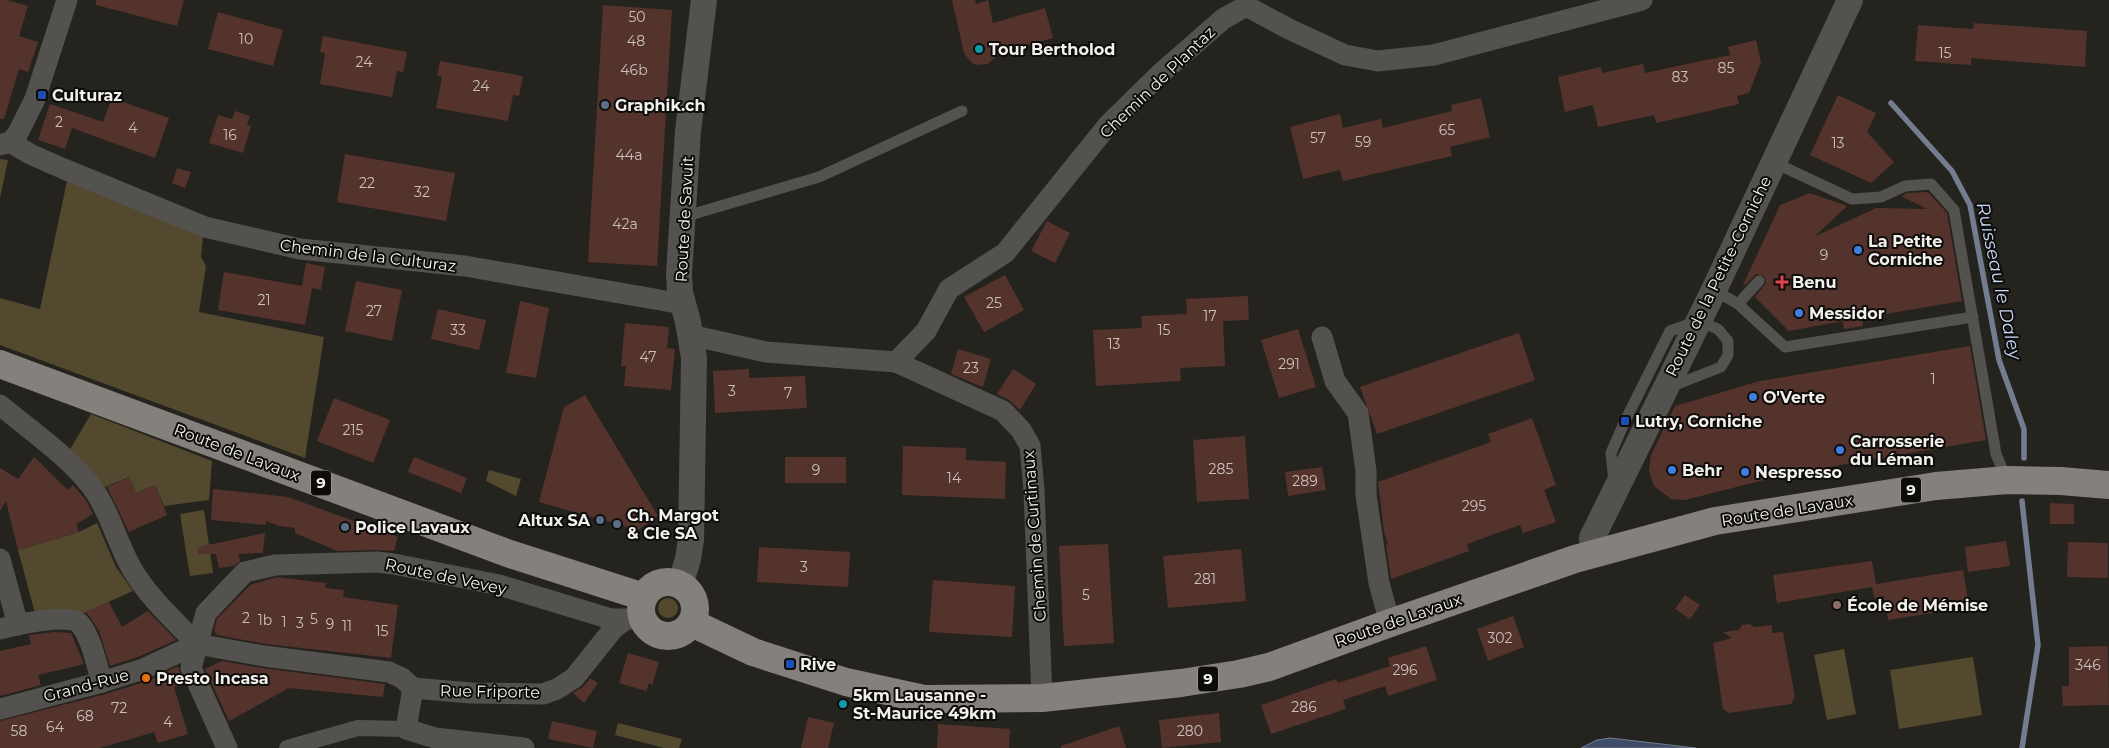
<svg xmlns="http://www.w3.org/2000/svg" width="2109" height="748" font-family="Montserrat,sans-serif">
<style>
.green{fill:#53492e}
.water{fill:#3e4c67;stroke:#747d8f}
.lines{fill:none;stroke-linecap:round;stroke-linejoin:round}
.stream{stroke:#747d8f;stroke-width:5.5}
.building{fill:#55332d}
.service{stroke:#54524f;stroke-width:11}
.pedestrian{stroke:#54524f;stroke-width:16}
.minor{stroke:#54524f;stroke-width:21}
.tertiary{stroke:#54524f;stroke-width:26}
.primary{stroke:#84807b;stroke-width:28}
.culture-dot{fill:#0f9aa8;stroke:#0d0c0a;stroke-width:2}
.transit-dot{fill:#1a4fb4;stroke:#0d0c0a;stroke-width:2}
.service-dot{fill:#5c6f8a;stroke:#0d0c0a;stroke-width:2}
.shop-dot{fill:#3f7fe0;stroke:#0d0c0a;stroke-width:2}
.health-dot{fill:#e0444e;stroke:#0d0c0a;stroke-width:2}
.education-dot{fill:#8d6e63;stroke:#0d0c0a;stroke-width:2}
.food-dot{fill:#e8710a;stroke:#0d0c0a;stroke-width:2}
.labels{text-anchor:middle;stroke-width:4;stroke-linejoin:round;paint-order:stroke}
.number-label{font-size:14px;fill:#cbc1bc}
.shield{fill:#0d0c0a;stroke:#adaca8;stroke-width:1}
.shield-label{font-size:15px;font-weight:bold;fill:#f2f0ec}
.poi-label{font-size:16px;font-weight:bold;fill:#f2f0ec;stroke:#0d0c0a;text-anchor:start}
.street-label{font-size:16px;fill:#f2f0ec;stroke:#0d0c0a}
.water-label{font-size:18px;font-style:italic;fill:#cadafb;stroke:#0d0c0a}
</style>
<rect width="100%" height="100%" fill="#25231d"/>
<g class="green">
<path d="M0 159 8 160 0 198Z"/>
<path d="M67 181 133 205 203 237 201 257 206 266 199 312 324 337 305 458 0 345V298L40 309Z"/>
<path d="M91 414 212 461 209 500 164 506 155 485 136 493 129 477 105 487 69 451Z"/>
<path d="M489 470 521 479 516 496 486 481Z"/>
<path d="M204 510 213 573 190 576 180 514Z"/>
<path d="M97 523 116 567 133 591 82 614 36 617 18 550 79 532Z"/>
<circle cx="668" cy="608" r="10"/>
<path d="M1844 649 1856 714 1827 720 1814 655Z"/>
<path d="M1973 657 1982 715 1899 729 1890 670Z"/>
<path d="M618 723 682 739 679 748H664L615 735Z"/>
</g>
<path class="water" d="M1610 738 1696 748H1581L1597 740Z"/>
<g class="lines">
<g class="stream">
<path d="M1891 103 1952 171 1970 205 1999 360 2024 429V458"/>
<path d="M2022 748 2038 645 2022 501"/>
</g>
</g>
<g class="building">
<path d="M0 0H7L28 6 19 36 38 42 28 72 19 69 4 119H0Z"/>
<path d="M96 0H184L177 26 96 5Z"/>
<path d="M952 0H975L976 4 988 0 993 23 1045 8 1053 38 1001 52 988 64 976 65 971 62 964 53Z"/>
<path d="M603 5 672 10 657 266 588 262Z"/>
<path d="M218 12 283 30 273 66 208 49Z"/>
<path d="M1974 23 2087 31 2085 67 1971 58V65L1915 61 1918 25 1973 29Z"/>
<path d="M323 36 407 52 403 72 397 71 392 97 320 84 325 53 320 52Z"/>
<path d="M1756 40 1761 62 1749 93 1737 96 1739 104 1656 123 1654 115 1598 127 1593 105 1565 112 1558 77 1601 67 1602 73 1643 64 1645 73 1730 55 1728 47Z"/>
<path d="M440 61 523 76 519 96 513 95 508 121 436 108 442 77 437 76Z"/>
<path d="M1838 95 1876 113 1867 132 1894 162 1871 183 1810 155Z"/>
<path d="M112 98 169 118 155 158 72 128 65 149 38 140 50 104 103 122Z"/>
<path d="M1481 98 1490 137 1450 147 1452 156 1343 181 1340 170 1303 179 1290 127 1340 114 1343 128 1381 119 1383 128 1452 111 1451 105Z"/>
<path d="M235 111 250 116 247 125 251 126 243 153 209 143 218 115 232 119Z"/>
<path d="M345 154 455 173 446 221 337 202Z"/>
<path d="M177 168 191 172 185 188 172 183Z"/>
<path d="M1928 192 1947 213 1962 301 1862 318 1863 326 1844 329 1843 321 1789 331 1755 297 1766 283 1764 276 1756 274 1744 286 1743 285 1780 205 1810 193 1847 206 1814 237 1876 208 1927 209 1901 196 1907 193Z"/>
<path d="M1047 221 1070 233 1055 263 1031 251Z"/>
<path d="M306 263 325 267 321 290 312 288 305 325 218 310 224 272 302 286Z"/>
<path d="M1005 275 1024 310 984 332 964 297Z"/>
<path d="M356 281 402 290 392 341 345 331Z"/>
<path d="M1248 296 1249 320 1223 321 1225 366 1180 368 1181 381 1096 386 1093 330 1142 328 1141 316 1187 314 1186 299Z"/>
<path d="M520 301 549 308 536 378 506 373Z"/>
<path d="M438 309 486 320 479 350 431 339Z"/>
<path d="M625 323 669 327 667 348 675 349 671 390 624 386 626 366H621Z"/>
<path d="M1298 329 1316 387 1279 398 1261 340Z"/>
<path d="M1519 333 1535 380 1377 434 1360 387Z"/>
<path d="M1970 346 1986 440 1788 474 1685 500 1671 499 1654 486 1649 471 1651 455 1675 406 1760 381Z"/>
<path d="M958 349 991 359 983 387 951 374Z"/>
<path d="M749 369V378L805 376 807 408 715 413 713 371Z"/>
<path d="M1013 369 1036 384 1020 410 1009 400 997 394Z"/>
<path d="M585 395 658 516 638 530 539 502 564 407Z"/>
<path d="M334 398 390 420 373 463 317 441Z"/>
<path d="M1532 418 1556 485 1544 490 1556 522 1523 533 1520 525 1467 544 1469 551 1391 579 1386 545H1388L1384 532 1378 482 1491 442 1488 434Z"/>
<path d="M1245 436 1249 499 1197 502 1193 440Z"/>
<path d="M903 446 966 448V460L1006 462 1005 499 902 495Z"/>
<path d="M34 457 68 490 73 485 86 500 93 514 76 524 79 532 18 550 6 501 0 511V468L18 479Z"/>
<path d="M414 457 467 478 461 493 408 472Z"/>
<rect x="785" y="457" width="61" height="26"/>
<path d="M1322 467 1326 490 1288 496 1285 472Z"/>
<path d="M130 477 136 493 155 485 167 515 129 532 107 487Z"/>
<path d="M213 489 288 497 398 537 394 551 377 550 337 551 295 533V528L279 526 266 521V525L211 520Z"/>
<path d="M2050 503 2074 504V524H2050Z"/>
<path d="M265 533 263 553 238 554 240 561 234 566 219 568 216 554H198V547Z"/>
<path d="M2006 541 2010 566 1968 572 1965 547Z"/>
<path d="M2068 542 2108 543V578L2067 577Z"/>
<path d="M1108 544 1114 643 1064 646 1059 546Z"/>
<path d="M759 547 850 552 848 587 757 582Z"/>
<path d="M1241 549 1246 601 1168 608 1163 556Z"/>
<path d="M1872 561 1876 584 1963 570 1969 607 1888 620 1884 596 1874 598 1872 587 1777 603 1773 575Z"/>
<path d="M277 577 326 583 325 588 344 590 343 597 398 605 391 658 266 644 217 635 214 630 217 619 250 585Z"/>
<path d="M933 580 1015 586 1012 637 929 632Z"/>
<path d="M1685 595 1700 605 1690 619 1675 609Z"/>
<path d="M109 602 122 627 148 611 176 640 138 657 110 666 99 631 90 617 85 612Z"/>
<path d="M1513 616 1524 647 1488 661 1477 629Z"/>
<path d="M1750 624 1754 627 1772 625V633L1783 632 1795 697 1791 704 1729 713 1723 709 1713 643 1732 638 1723 632 1739 630 1742 625Z"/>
<path d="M55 632 71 633 84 664 38 675 41 685 0 696V651L31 644 29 635Z"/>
<path d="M1426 646 1437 680 1388 696 1385 686 1343 700 1346 709 1271 734 1261 705 1336 679 1338 683 1390 666 1388 658Z"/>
<path d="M2108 646 2109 705 2063 706 2062 686H2069V647Z"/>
<path d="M628 653 659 662 652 685 649 683 646 691 619 683Z"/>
<path d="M222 661 262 668 385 684 383 697 289 688 229 721 205 669Z"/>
<path d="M178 666 184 684 174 687 188 734 158 743 154 732 100 748H0V721L106 694 147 681Z"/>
<path d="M590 678 598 683 584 703 573 693 584 686Z"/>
<path d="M1219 713 1221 742 1162 748 1159 720Z"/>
<path d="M808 717 834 723 828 748H801Z"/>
<path d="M552 721 597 731 593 748 548 739Z"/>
<path d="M938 724 1010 729 1009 748H937Z"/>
<path d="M1119 726 1126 748H1061V746Z"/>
</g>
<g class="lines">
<g class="service">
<path d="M1773 162 1852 199 1881 197 1905 186 1931 184 1954 210 1996 454 2007 480"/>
<path d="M683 217 819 177 962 111"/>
<path d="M1714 290 1738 304 1785 347 1973 317"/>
<path d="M1738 304 1759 281"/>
<path d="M1614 482 1611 453 1625 421 1670 331 1698 321 1718 329 1728 341V355L1721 367 1670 387"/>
</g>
<path class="pedestrian" d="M287 748 358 728 406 729"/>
<g class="minor">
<path d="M10 142 30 154 64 169 205 227 300 249 465 266 683 304"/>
<path d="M0 145 10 142 17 135 35 99 67 0"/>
<path d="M690 335 766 352 896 362 926 331 949 289 1005 253 1108 125 1160 74 1223 19 1246 6 1289 29 1345 55 1378 61 1434 55 1642 0"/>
<path d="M1322 337 1335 381 1358 413 1366 471V495L1379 583 1390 623"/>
<path d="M896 362 1003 411 1021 430 1030 446 1034 490 1042 698"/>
<path d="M0 405C30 430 74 460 96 493 111 516 118 545 132 569 149 598 174 620 197 644"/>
<path d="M0 559 18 625"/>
<path d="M0 629C15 625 70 612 80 624 92 639 96 664 102 682"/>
<path d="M197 644 264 656 389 672 402 678 413 688 471 693 543 694 557 689 574 678 614 628 625 620"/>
<path d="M413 688 406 729 435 738 524 748"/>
<path d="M0 709 102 682 143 669 197 644"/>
<path d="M227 748 191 668 206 613 245 572 275 565 377 562 394 564 499 585 611 619H643"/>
</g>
<g class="tertiary">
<path d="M1593 554 1592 538 1714 290 1850 0"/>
<path d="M680 585 688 559 691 540 694 358 688 322 680 292 679 274 688 131 704 0"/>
</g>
<g class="primary">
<path d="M0 364 507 553 644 597"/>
<circle cx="668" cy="609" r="27"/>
<path d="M692 623 753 652 790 664 846 682 924 699 1042 698 1181 683 1239 674 1269 667 1390 623 1575 559 1715 521 1936 486 2007 480 2061 481 2109 485"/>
</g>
</g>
<g class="culture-dot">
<circle cx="979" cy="49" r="5"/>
<circle cx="843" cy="704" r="5"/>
</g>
<g class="transit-dot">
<rect x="37" y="90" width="10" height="10" rx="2.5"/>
<rect x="1620" y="416" width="10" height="10" rx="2.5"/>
<rect x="785" y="659" width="10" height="10" rx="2.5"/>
</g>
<g class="service-dot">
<circle cx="605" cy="105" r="5"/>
<circle cx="600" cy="520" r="5"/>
<circle cx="617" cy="524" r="5"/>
<circle cx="345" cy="527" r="5"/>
</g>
<g class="shop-dot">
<circle cx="1858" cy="250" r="5"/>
<circle cx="1799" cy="313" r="5"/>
<circle cx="1753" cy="397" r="5"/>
<circle cx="1840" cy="450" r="5"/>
<circle cx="1672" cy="470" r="5"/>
<circle cx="1745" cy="472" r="5"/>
</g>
<path class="health-dot" d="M1779.5 274.5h5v5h5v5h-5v5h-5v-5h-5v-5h5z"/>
<circle class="education-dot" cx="1837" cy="605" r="5"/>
<circle class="food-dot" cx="146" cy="678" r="5"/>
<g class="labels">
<g class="number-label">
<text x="637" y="22">50</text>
<text x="246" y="44">10</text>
<text x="636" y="46">48</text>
<text x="1945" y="58">15</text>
<text x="364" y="67">24</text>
<text x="1726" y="73">85</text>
<text x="634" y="75">46b</text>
<text x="1680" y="82">83</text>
<text x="481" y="91">24</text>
<text x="59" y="127">2</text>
<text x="133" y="133">4</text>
<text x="1447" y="135">65</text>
<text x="230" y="140">16</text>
<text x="1318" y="143">57</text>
<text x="1363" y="147">59</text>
<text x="1838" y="148">13</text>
<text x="629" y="160">44a</text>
<text x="367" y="188">22</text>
<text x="422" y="197">32</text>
<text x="625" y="229">42a</text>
<text x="1824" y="260">9</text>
<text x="264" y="305">21</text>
<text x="994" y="308">25</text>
<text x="374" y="316">27</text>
<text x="1210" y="321">17</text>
<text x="458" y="335">33</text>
<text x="1164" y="335">15</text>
<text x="1114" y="349">13</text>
<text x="648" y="362">47</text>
<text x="1289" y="369">291</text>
<text x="971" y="373">23</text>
<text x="1933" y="384">1</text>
<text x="732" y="396">3</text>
<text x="788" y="398">7</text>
<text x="353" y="435">215</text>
<text x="1221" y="474">285</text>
<text x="816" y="475">9</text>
<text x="954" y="483">14</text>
<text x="1305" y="486">289</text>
<text x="1474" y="511">295</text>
<text x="804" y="572">3</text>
<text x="1205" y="584">281</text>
<text x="1086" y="600">5</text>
<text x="246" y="623">2</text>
<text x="314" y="624">5</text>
<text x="265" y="625">1b</text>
<text x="284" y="627">1</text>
<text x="300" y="628">3</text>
<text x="330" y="629">9</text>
<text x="347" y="631">11</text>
<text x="382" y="636">15</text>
<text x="1500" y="643">302</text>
<text x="2088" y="670">346</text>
<text x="1405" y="675">296</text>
<text x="1304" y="712">286</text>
<text x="119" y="713">72</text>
<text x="85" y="721">68</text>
<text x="168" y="727">4</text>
<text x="55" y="732">64</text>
<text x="19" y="736">58</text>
<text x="1190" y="736">280</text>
</g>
<g class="shield">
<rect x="311" y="470.5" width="20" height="25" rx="4"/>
<rect x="1901" y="477.5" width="20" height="25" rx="4"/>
<rect x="1198" y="666.5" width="20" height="25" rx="4"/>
</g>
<g class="shield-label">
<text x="321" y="488">9</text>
<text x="1911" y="495">9</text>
<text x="1208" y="684">9</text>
</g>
<g class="poi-label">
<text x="989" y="55">Tour Bertholod</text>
<text x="52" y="101">Culturaz</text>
<text x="615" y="111">Graphik.ch</text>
<text x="1868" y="247">La Petite<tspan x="1868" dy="18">Corniche</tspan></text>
<text x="1792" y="288">Benu</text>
<text x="1809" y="319">Messidor</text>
<text x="1763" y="403">O'Verte</text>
<text x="1635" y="427">Lutry, Corniche</text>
<text x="1850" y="447">Carrosserie<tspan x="1850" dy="18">du Léman</tspan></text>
<text x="1682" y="476">Behr</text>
<text x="1755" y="478">Nespresso</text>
<text x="627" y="521">Ch. Margot<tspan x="627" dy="18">&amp; CIe SA</tspan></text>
<text x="590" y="526" text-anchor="end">Altux SA</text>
<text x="355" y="533">Police Lavaux</text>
<text x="1847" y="611">École de Mémise</text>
<text x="800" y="670">Rive</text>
<text x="156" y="684">Presto Incasa</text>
<text x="853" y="701">5km Lausanne -<tspan x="853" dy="18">St-Maurice 49km</tspan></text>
</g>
<g class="street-label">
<text transform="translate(1157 82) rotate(-44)" y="6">Chemin de Plantaz</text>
<text transform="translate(684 219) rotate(-87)" y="6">Route de Savuit</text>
<text transform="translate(368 255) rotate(7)" y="6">Chemin de la Culturaz</text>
<text transform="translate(1718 276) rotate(-64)" y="6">Route de la Petite-Corniche</text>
<text transform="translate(237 452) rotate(21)" y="6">Route de Lavaux</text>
<text transform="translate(1787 510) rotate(-9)" y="6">Route de Lavaux</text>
<text transform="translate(1034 536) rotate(-94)" y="6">Chemin de Curtinaux</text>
<text transform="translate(446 576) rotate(12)" y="6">Route de Vevey</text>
<text transform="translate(1398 620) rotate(-19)" y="6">Route de Lavaux</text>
<text transform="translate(86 685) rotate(-15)" y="6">Grand-Rue</text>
<text transform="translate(490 691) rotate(1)" y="6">Rue Friporte</text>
</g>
<g class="water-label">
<text transform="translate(1999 281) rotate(78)" y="6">Ruisseau le Daley</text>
</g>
</g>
</svg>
